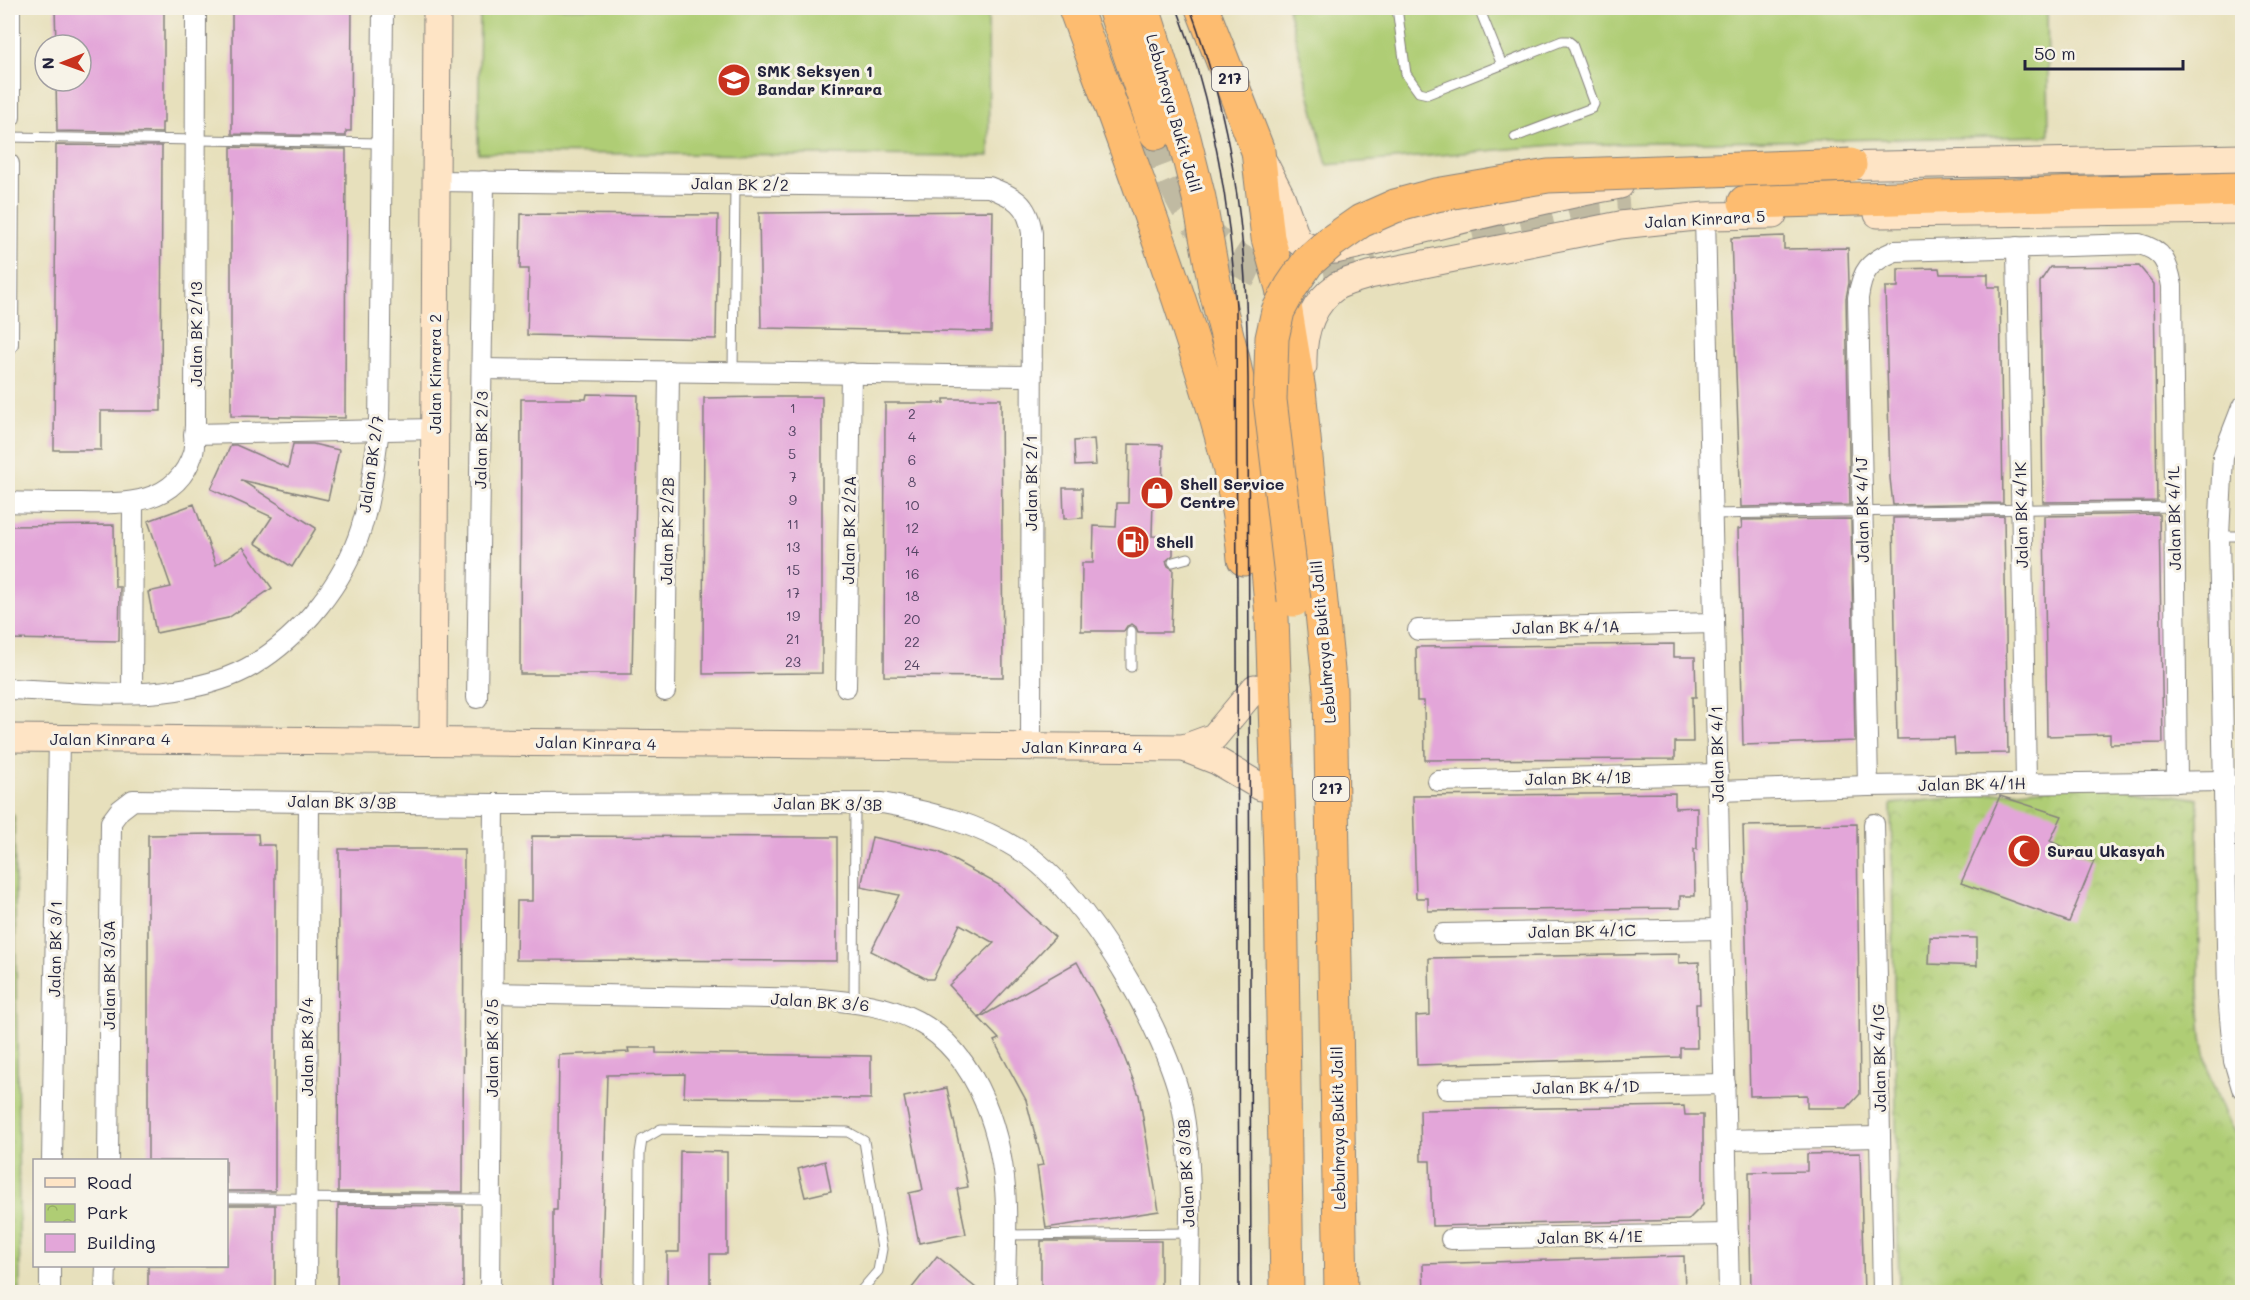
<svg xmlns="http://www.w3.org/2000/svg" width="2250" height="1300" font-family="Mali,sans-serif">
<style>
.park{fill:url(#park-crowns);stroke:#687858;stroke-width:1.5}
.pitch{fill:#afcd74;stroke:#687858;stroke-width:1.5}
.building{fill:#e3a6d9}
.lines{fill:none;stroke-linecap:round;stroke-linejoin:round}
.highway-tunnel{stroke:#c0baa2;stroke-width:33;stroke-dasharray:33 16;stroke-linecap:butt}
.lane-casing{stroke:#84817c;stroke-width:11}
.street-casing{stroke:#84817c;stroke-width:22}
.secondary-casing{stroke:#84817c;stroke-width:29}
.highway-casing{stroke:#84817c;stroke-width:35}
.lane{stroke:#fff;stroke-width:9}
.street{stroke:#fff;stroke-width:20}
.secondary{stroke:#fee4c5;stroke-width:27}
.highway{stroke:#fdbc6f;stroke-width:33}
.tram{stroke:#22223b;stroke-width:1.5}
.highway-bridge-casing{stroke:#84817c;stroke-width:35;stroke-linecap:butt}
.highway-bridge{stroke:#fdbc6f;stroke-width:33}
.labels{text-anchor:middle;stroke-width:6;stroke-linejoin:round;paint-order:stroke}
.number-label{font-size:14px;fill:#524362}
.shield{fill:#f7f3e8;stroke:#62616f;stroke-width:1.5}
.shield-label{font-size:15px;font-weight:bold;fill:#22223b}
.poi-label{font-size:16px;font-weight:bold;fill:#22223b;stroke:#f7f3e8;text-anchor:start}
.street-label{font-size:16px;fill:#22223b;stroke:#f7f3e8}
</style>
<defs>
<pattern id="park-crowns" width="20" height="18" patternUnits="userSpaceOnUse" patternTransform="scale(1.5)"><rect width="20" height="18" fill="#afcd74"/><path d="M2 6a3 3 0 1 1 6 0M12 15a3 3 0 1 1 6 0" fill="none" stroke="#96b065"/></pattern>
</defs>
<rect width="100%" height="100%" fill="#f7f3e8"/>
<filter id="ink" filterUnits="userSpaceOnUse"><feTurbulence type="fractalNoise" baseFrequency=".0167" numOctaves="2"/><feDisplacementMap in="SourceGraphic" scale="12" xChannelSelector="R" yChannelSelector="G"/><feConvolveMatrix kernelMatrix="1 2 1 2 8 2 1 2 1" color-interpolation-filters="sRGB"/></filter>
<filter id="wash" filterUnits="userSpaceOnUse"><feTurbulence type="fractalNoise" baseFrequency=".008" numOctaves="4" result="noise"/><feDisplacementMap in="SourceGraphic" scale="24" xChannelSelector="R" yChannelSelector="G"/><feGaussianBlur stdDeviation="1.35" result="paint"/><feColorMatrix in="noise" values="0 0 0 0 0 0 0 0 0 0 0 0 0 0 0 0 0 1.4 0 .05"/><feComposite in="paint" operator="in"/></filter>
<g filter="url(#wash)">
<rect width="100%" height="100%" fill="#e7e0bc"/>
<g class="park">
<path d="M2098 783 2198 799 2199 990 2202 1038 2210 1078 2226 1117 2242 1146V1292H1899L1891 804Z"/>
<path d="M8 811 14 816 20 1292H8Z"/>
</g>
<g class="pitch">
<path d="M480 8H988L989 156 478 153Z"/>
<path d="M1288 8H2047L2049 136 1555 145 1327 165Z"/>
</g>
<g id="blocks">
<g class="building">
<path d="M55 8H164V123H162V133L57 131 56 81H81V45H56Z"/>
<path d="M232 8H352L351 131H346V136L232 134Z"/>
<path d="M56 145 162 146 161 411H101V450H54Z"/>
<path d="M231 147 346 149 345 418 231 416Z"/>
<path d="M993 211 991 332 761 328 759 213Z"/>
<path d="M521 214 718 215 716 339 527 335 529 269H520Z"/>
<path d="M1784 236V249L1848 248 1849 283 1846 298 1850 505 1741 507 1731 238Z"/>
<path d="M2139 266 2154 284 2157 501 2043 502 2040 282 2050 267Z"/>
<path d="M1939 268 1940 274H1988V287H2000L2003 503 1893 505 1890 478 1885 287H1898V269Z"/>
<path d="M587 394 638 395 632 674H520L521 399H586Z"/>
<path d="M763 397H822V673L703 674 704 398Z"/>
<path d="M944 399H1001L1003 677 884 676 885 403H944Z"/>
<path d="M1094 439 1096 465 1075 466 1074 441Z"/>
<path d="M293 444H313L339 450 328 500 241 480 316 528 292 567 255 543 272 517 211 489 231 445H236L288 468Z"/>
<path d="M1129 444 1163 445 1162 501H1153L1152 536 1173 537V555L1166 561 1168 566 1173 569 1171 632H1138L1136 627 1132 624 1127 626 1124 631H1081L1082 563H1093L1094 526 1116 527 1117 503H1128Z"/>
<path d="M1063 488H1082L1083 518 1064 519Z"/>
<path d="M194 504 216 565 243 547 272 588 228 618 156 633 148 592 171 587 148 521Z"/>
<path d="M2159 514 2163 743 2110 744V734L2047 736 2044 516Z"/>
<path d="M2004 516 2008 753 1955 754 1954 738 1897 739 1893 518Z"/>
<path d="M1851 519 1855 741 1743 745 1738 529 1742 528 1741 520Z"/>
<path d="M114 525 115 587H120L119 641 8 639V526Z"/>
<path d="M1674 644V657H1695L1696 697H1692L1693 742H1675V759L1425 760 1424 701H1417L1416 647Z"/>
<path d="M1675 793V808L1697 807V849H1694L1695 896H1680V908L1428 911V898H1416L1413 796Z"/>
<path d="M2000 796 2062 816 2050 841 2094 861 2069 922 1961 883Z"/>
<path d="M1857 824 1860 1094 1847 1108H1807V1095L1750 1096 1743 826Z"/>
<path d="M214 834H258L259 845H275V1191H226V1161H148V835Z"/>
<path d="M532 836 837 837V961L516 960 517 901H532Z"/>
<path d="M872 837 939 852 999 885 1055 937 979 1018 949 985 994 943 960 924 933 979H927L871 951 899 895 861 887Z"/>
<path d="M339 849H464L463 1192H338Z"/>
<path d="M1930 937 1977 938V966L1929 964Z"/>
<path d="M1679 954V963L1699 962 1700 1004H1696L1697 1048H1680V1057L1417 1065 1416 1016 1430 1015 1429 958Z"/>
<path d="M1077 962 1113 1028 1139 1095 1159 1211 1046 1228 1037 1166 1043 1165 1026 1100 994 1041 999 1039 979 1018Z"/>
<path d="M628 1048H656V1053L871 1056V1099L684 1097 685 1074 607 1075 601 1293H553V1210H557L559 1055 629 1052Z"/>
<path d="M947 1088 968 1187 957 1189 966 1234 919 1243 909 1193 923 1190 904 1097Z"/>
<path d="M1684 1106 1685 1115H1703V1205L1688 1220 1432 1226 1430 1161H1421L1420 1110Z"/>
<path d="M680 1151 727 1152V1254H710V1293H667V1252H679Z"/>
<path d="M1860 1153 1864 1293H1751L1749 1172 1807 1171V1154Z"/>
<path d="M825 1161 831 1191 805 1197 798 1169Z"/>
<path d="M226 1205H275V1293H148V1266H226Z"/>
<path d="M338 1205 463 1206V1293H337Z"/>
<rect x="1041" y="1241" width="120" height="52"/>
<path d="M937 1256 982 1293H908Z"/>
<path d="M1684 1256 1685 1293H1424L1423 1264Z"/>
</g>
</g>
</g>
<g filter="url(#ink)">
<use href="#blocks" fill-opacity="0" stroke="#84817c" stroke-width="1.5"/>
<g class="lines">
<g class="highway-tunnel">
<path d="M1156 133C1176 192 1192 237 1252 267 1261 271 1270 277 1281 278 1313 281 1346 270 1377 263"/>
<path d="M1474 241 1573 219 1630 214"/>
</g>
<g class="lane-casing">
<g id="lane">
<path d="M1397 8 1406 74 1419 92 1428 94 1562 41H1568L1572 44 1594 104 1592 108 1515 137"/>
<path d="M1479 8 1502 65"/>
<path d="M8 137 382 143"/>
<path d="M733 372 735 184"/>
<path d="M1712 514 2174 507"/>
<path d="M2219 536H2242"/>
<path d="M1173 562 1188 558"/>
<path d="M1131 667V631"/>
<path d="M2225 781 2242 780"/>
<path d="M854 1002 855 802"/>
<path d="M226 1198 491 1199"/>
<path d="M1006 1235 1189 1233"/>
<path d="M639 1292 640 1153 642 1140 661 1129 848 1132 864 1141 882 1249 878 1271 860 1292"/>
</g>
</g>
<g class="street-casing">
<g id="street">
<path d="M10 117V8"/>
<path d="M436 181 989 187C1014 197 1028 203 1032 233L1031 747"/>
<path d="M1705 216 1729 1292"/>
<path d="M2017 247 2026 783"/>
<path d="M8 344 9 164"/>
<path d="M482 369 1030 376"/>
<path d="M2242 407 2223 456 2219 536 2228 995 2234 1061 2242 1088"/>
<path d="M194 434 434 429"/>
<path d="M8 502C30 503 53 503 76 503 121 504 176 507 193 453 195 445 194 434 195 426L196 8"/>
<path d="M1418 630 1714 623"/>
<path d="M846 687 851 373"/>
<path d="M8 689C63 691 121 698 176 690 202 686 230 679 253 665 301 636 344 583 361 529 371 497 374 463 379 430L383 8"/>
<path d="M665 691 669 371"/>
<path d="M132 693 133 502"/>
<path d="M477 698 484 181"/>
<path d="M1438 781 1718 774"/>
<path d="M1868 786 1858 298C1862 270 1869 262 1895 251L2139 244C2163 250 2168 263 2172 286L2177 782"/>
<path d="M1718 791 1868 786 2225 781"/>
<path d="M1874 824 1883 1292"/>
<path d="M1443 934 1721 929"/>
<path d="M492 993 820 999C852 1002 887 1005 917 1021 980 1055 1004 1139 1006 1206 1007 1235 1005 1264 1005 1292"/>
<path d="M1447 1089 1725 1084"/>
<path d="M1726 1140 1880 1137"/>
<path d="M52 1160 59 738"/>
<path d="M108 1160 111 822 120 810 133 800 494 804 882 803C933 812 979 824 1023 852 1084 890 1169 1035 1182 1106 1194 1167 1189 1231 1189 1292"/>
<path d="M1451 1239 1728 1234"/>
<path d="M50 1292V1266"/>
<path d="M105 1292 106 1266"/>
<path d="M306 1292 309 802"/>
<path d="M490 1292 494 804"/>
</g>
</g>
<g class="secondary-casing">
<g id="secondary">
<path d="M1264 163 1281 196 1297 240C1307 250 1321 251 1335 250 1430 229 1524 202 1620 185"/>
<path d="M1831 166 2242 158"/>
<path d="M1878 214 2242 210"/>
<path d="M1303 366C1302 334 1310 305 1337 286 1346 281 1359 278 1369 275L1620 225 1705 216 1773 215"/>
<path d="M8 738 1184 748 1217 761 1261 787"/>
<path d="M433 741 437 8"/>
<path d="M1184 748 1214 737 1255 688"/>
</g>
</g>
<g class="highway-casing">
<g id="highway">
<path d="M1075 8C1114 115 1154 221 1189 330 1213 404 1238 481 1244 559"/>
<path d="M1114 8 1156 133"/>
<path d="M1143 8 1184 138 1199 198 1216 292 1233 359 1257 477 1267 558 1272 617 1281 882 1287 1292"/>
<path d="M1202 8 1258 151 1268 238 1282 288 1299 390 1330 690 1341 1292"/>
<path d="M1745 202 2242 189"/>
</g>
</g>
<use href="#lane" class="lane"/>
<use href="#street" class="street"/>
<use href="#secondary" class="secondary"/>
<use href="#highway" class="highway"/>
<g class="tram">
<path d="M1177 8C1213 104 1230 205 1236 307L1239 1292"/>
<path d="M1190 8C1210 62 1225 119 1234 176 1245 243 1247 310 1248 378L1251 1292"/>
</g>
<g class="highway-bridge-casing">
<path id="highway-bridge" d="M1294 600 1270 400 1272 338 1278 311 1291 287 1308 262 1331 242 1361 221 1395 206 1436 195 1548 176 1850 165"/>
</g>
<use href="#highway-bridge" class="highway-bridge"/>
</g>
</g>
<defs>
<g id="school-disc" transform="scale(1.725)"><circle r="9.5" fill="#c8321e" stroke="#f7f3e8"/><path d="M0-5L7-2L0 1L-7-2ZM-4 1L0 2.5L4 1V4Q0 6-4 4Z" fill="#fff"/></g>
<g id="shop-disc" transform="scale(1.725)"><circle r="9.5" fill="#c8321e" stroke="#f7f3e8"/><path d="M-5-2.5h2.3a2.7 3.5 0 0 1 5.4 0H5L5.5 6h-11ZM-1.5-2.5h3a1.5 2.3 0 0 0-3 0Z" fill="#fff"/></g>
<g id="fuel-disc" transform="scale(1.725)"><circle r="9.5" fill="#c8321e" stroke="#f7f3e8"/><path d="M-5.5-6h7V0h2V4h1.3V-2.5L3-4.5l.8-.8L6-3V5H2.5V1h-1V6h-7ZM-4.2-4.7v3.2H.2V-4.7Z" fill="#fff"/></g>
<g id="mosque-disc" transform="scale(1.725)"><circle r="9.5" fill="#c8321e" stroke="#f7f3e8"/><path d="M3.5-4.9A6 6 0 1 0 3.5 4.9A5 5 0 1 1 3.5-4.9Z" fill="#fff"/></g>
</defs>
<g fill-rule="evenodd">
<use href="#school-disc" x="734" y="80"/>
<use href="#shop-disc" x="1157" y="493"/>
<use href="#fuel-disc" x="1133" y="542"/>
<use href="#mosque-disc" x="2024" y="851"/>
</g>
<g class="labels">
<g class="number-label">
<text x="793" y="413">1</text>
<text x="912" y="419">2</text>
<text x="792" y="436">3</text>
<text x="912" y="442">4</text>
<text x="792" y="459">5</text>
<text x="912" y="465">6</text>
<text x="793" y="482">7</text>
<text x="912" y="487">8</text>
<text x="793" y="505">9</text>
<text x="912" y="510">10</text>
<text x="793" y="529">11</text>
<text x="912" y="533">12</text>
<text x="793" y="552">13</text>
<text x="912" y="556">14</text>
<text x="793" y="575">15</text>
<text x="912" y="579">16</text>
<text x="793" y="598">17</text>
<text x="912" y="601">18</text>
<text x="793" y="621">19</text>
<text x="912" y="624">20</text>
<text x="793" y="644">21</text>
<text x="912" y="647">22</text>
<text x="793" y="667">23</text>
<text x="912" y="670">24</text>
</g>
<g class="shield">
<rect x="1212" y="67" width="36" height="24" rx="4.5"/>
<rect x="1313" y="777" width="36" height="24" rx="4.5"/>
</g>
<g class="shield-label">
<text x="1230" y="84">217</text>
<text x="1331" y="794">217</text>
</g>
<g class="poi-label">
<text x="757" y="77">SMK Seksyen 1<tspan x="757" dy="18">Bandar Kinrara</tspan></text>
<text x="1180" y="490">Shell Service<tspan x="1180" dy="18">Centre</tspan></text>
<text x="1156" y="548">Shell</text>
<text x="2047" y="857">Surau Ukasyah</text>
</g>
<g class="street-label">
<text transform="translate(1174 113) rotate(74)" y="6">Lebuhraya Bukit Jalil</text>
<text transform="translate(740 184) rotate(1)" y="6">Jalan BK 2/2</text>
<text transform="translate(1705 219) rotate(-3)" y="6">Jalan Kinrara 5</text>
<text transform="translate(196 334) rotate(-90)" y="6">Jalan BK 2/13</text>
<text transform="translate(435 374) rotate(-90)" y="6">Jalan Kinrara 2</text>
<text transform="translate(481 440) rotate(-89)" y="6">Jalan BK 2/3</text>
<text transform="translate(371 464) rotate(-82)" y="6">Jalan BK 2/7</text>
<text transform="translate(1031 483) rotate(-90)" y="6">Jalan BK 2/1</text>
<text transform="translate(1862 510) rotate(-91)" y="6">Jalan BK 4/1J</text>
<text transform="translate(2021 515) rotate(-91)" y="6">Jalan BK 4/1K</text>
<text transform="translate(2174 518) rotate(-91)" y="6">Jalan BK 4/1L</text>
<text transform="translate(849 530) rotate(-89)" y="6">Jalan BK 2/2A</text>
<text transform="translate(667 531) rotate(-89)" y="6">Jalan BK 2/2B</text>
<text transform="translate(1566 627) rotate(-1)" y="6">Jalan BK 4/1A</text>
<text transform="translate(1323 642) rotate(-95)" y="6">Lebuhraya Bukit Jalil</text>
<text x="110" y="745">Jalan Kinrara 4</text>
<text transform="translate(596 743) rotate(1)" y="6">Jalan Kinrara 4</text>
<text x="1082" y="753">Jalan Kinrara 4</text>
<text transform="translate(1717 754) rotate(-91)" y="6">Jalan BK 4/1</text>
<text transform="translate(1578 778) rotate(-1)" y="6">Jalan BK 4/1B</text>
<text transform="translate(1972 784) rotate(-1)" y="6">Jalan BK 4/1H</text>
<text transform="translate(342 802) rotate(1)" y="6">Jalan BK 3/3B</text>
<text transform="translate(828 804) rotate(1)" y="6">Jalan BK 3/3B</text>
<text transform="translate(1582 931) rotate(-1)" y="6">Jalan BK 4/1C</text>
<text transform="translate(55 949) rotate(-89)" y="6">Jalan BK 3/1</text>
<text transform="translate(109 975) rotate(-90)" y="6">Jalan BK 3/3A</text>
<text transform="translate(820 1002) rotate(4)" y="6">Jalan BK 3/6</text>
<text transform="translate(307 1047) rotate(-90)" y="6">Jalan BK 3/4</text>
<text transform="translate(492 1048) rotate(-90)" y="6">Jalan BK 3/5</text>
<text transform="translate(1879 1058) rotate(-91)" y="6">Jalan BK 4/1G</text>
<text transform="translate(1586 1087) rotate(-1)" y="6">Jalan BK 4/1D</text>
<text transform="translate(1338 1128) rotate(-91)" y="6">Lebuhraya Bukit Jalil</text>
<text transform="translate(1186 1173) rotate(-93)" y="6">Jalan BK 3/3B</text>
<text transform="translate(1590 1237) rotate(-1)" y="6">Jalan BK 4/1E</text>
</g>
</g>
<rect width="2250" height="1300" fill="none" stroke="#f7f3e8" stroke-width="30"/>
<rect x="33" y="1159" width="195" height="108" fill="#f7f3e8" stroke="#a29fa3" stroke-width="1.5"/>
<rect x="45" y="1178" width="30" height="9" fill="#fee4c5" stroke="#a29fa3" stroke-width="1.5"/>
<text x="87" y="1189" font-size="18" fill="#22223b">Road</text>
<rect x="45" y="1204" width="30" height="18" fill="url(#park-crowns)" stroke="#a29fa3" stroke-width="1.5"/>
<text x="87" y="1219" font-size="18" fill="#22223b">Park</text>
<rect x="45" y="1234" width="30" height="18" fill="#e3a6d9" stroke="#a29fa3" stroke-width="1.5"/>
<text x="87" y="1249" font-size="18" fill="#22223b">Building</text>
<g transform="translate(63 63) rotate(269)"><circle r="28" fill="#f7f3e8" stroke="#a29fa3" stroke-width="1.5"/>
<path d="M0-4.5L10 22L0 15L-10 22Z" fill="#c8321e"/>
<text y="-9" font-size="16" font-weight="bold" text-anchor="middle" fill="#22223b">N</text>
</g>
<path d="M2025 60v9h158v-9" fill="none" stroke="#22223b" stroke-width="3"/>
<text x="2034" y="60" font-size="18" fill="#22223b" stroke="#f7f3e8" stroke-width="4.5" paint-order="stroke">50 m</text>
</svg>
